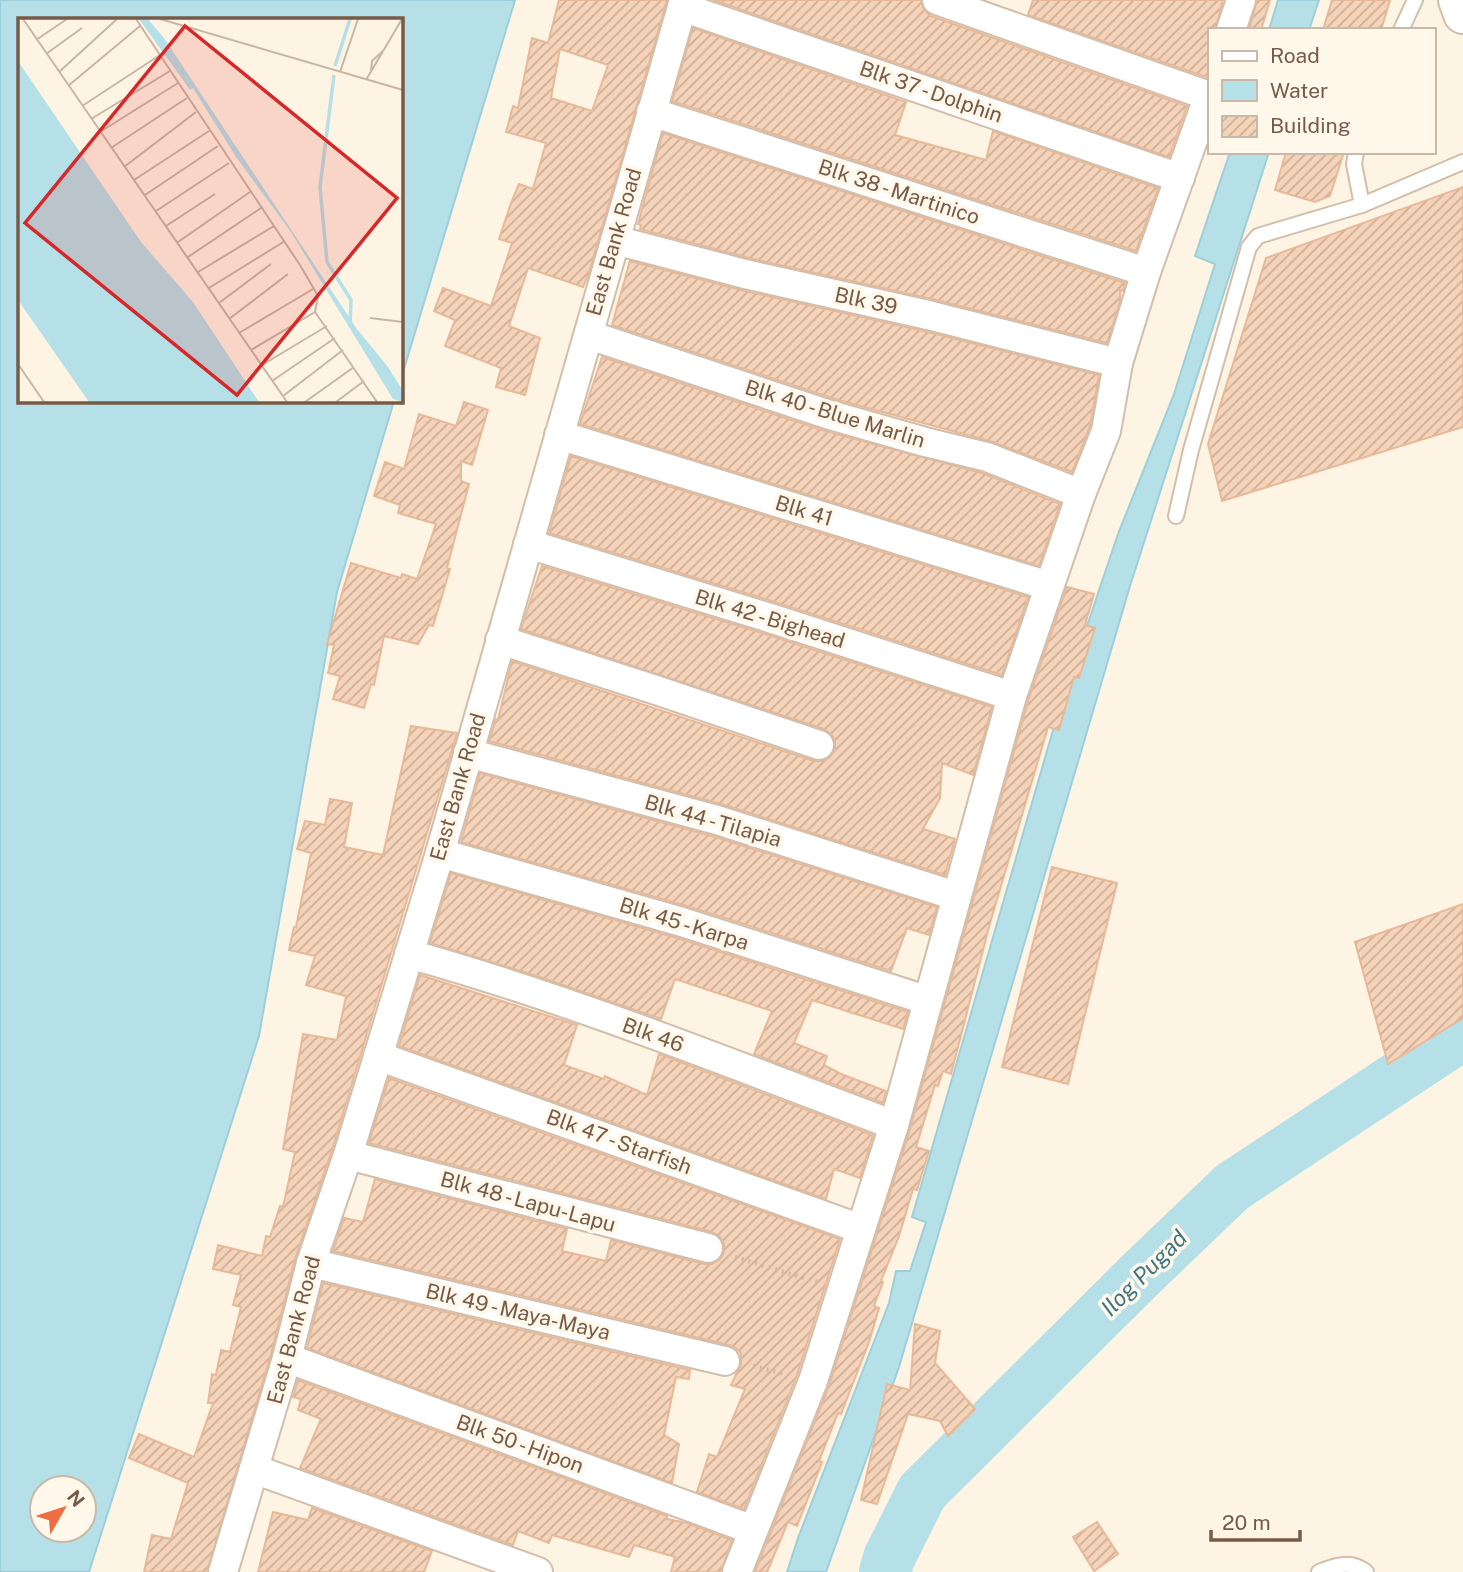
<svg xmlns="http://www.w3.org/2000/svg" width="1463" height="1572" font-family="'Public Sans',sans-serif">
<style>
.water{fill:#b6e0e8;stroke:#9ccfdb;stroke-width:2;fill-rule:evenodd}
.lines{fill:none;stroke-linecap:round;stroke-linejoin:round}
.river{stroke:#b6e0e8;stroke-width:52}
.building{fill:url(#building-hatch);stroke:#e8b998;stroke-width:2;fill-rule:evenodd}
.lane-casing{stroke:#d2beab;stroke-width:18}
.street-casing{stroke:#d2beab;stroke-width:32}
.secondary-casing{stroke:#d5bea9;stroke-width:42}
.path{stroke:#dab69c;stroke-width:4.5;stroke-dasharray:2 5;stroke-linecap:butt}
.lane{stroke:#fff;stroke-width:14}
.street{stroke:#fff;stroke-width:28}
.secondary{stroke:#fff;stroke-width:38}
.labels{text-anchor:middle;stroke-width:7;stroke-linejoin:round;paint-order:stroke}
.street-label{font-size:21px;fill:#785a47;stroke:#fff8eb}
.water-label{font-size:23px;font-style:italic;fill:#3d7785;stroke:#fff8eb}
.inset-river{fill:none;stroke:#b6e0e8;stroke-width:3.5}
.inset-road{fill:none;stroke:#c8b6a5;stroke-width:2}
.view{fill:#d62828;fill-opacity:0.15;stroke:#d62828;stroke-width:3.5}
.inset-edge{fill:none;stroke:#785a47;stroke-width:3.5}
</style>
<defs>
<pattern id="building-hatch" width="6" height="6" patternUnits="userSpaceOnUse" patternTransform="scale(1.75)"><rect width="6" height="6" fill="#f5d3b9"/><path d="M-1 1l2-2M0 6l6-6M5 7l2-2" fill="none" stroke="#cbae98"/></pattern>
</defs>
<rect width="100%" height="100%" fill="#fef4e3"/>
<g class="water">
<path d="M0 0H515L401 379V19H19V401H394L337 592 259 1036 89 1572H0ZM42 1488H84V1530H42Z"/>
<path d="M1278 0H1319L1309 30H1269Z"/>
<path d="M1230 152H1269L1130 586 899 1367 826 1572H787L798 1538 889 1303 896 1271H910L926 1222 912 1217 1060 706 1118 534 1174 394 1215 264 1195 256Z"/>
</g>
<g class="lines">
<path class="river" d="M885 1572 889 1558 922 1492 1139 1276 1232 1187 1463 1034"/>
</g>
<g class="building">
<path d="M559 0H667L589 273 583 287 528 268 509 326 540 338 525 395 496 387 501 368 445 346 455 320 434 311 443 288 491 306 512 243 499 239 511 203 519 184 533 189 546 143 506 132 513 106 518 108 532 38 548 43ZM560 49 608 65 592 111 551 98Z"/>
<path d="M713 0H921L924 10 931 16 1187 106 1169 157Z"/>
<path d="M1033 0H1223L1215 30H1209V68L1206 77 1028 15Z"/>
<path d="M1257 0H1270L1261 30H1249Z"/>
<path d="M1332 0H1390L1381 30H1323Z"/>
<path d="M693 28 906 102 895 135 986 160 993 131 1158 188 1136 251 672 101Z"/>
<path d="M663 133 1125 283 1123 291 1120 290V301L1107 343 932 299 749 258 640 229 641 225 638 224 642 209Z"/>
<path d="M1286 152H1344L1330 196 1315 202 1275 190Z"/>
<path d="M1463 187V427L1222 501 1208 444 1266 258Z"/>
<path d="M630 261 741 290 924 331 1099 375 1090 426 1072 472 993 442 835 399 612 325Z"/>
<path d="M602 357 825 431 982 473 1060 504 1039 566 580 424Z"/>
<path d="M464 402 488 410 472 465 461 461V481L469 484 447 568 450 569 433 626 429 625 418 644 384 636 374 685 371 684 364 708 333 699 340 676 328 673 334 645 327 644 351 563 401 578 402 574 417 579 436 524 398 513 400 505 374 496 385 462 404 469 419 414 456 426Z"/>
<path d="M571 456 1028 597 1002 675 775 602 549 533Z"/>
<path d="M542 566 765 634 992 707 973 775 942 763 940 798 923 829 955 839 945 875 721 804 489 741 496 719 498 720 512 661 814 761H822L829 758 835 750V741L832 735 824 729 521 629Z"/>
<path d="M1067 587 1094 594 1085 625 1095 628 1079 678 1074 677 1059 730 1048 727 990 923 951 1074 943 1071 938 1086 935 1085 916 1147 929 1151 917 1190 913 1189 899 1236 881 1281 883 1282 874 1306 879 1308 869 1342 841 1414 838 1413 819 1461 822 1462 797 1526 788 1522 767 1572H755L829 1386 910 1129 1028 701Z"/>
<path d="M411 726 457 733 332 1150 295 1259 271 1354 207 1572H144L152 1535 171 1539 188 1483 129 1458 139 1434 194 1457 213 1403H208L212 1374 216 1375 221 1350 230 1352 241 1307 233 1305 241 1275 213 1269 218 1245 262 1256 266 1236 270 1237 280 1206 283 1207 295 1152 283 1149 303 1034 337 1040 346 996 306 985 315 956 289 950 294 927H296L311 853 297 849 305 821 325 825 330 799 352 803 344 847 383 855Z"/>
<path d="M480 773 712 836 937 907 929 935 907 928 891 971 687 906 461 842Z"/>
<path d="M1052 867 1117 883 1068 1084 1002 1067Z"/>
<path d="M451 873 677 938 908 1012 903 1029 812 1000 794 1043 827 1056 824 1065 841 1074 886 1091 883 1103 754 1054 772 1011 675 979 661 1019 537 976 430 943Z"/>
<path d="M1463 904V1018L1388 1064 1355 942Z"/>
<path d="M420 975 577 1025 564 1065 604 1079 605 1076 647 1095 659 1054 873 1135 860 1178 834 1169 826 1199 399 1046Z"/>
<path d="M389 1078 840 1239 797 1375 744 1509 697 1492 709 1454 717 1457 745 1389 731 1385 741 1364V1353L736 1348 729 1345 333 1251 344 1218 363 1222 375 1179 567 1229 562 1251 606 1261 611 1240 704 1264H712L719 1260 724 1253V1244L720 1237 712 1232 369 1143Z"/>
<path d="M323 1283 690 1370 689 1379 676 1377 664 1435 679 1444 672 1483 307 1348Z"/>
<path d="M915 1324 940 1331 935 1363 975 1409 948 1436 940 1421 908 1414 877 1504 861 1500 887 1384 910 1390Z"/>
<path d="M298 1380 667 1516V1519L687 1523 732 1540 721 1572H671L675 1557 634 1545 629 1557 552 1535 549 1543 518 1531 513 1545 300 1468 321 1419 298 1410 301 1399 293 1397Z"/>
<path d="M312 1508 432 1551 424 1572H258L273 1512 308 1520Z"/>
<path d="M1097 1522 1118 1554 1094 1571 1073 1537Z"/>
</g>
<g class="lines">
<g class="lane-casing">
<g id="lane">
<path d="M1401 30 1415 0"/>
<path d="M1356 152 1354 164 1362 205"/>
<path d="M1176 516 1191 450 1249 247 1258 236 1362 205 1463 162"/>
<path d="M1319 1572C1336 1565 1351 1560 1366 1572"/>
</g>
</g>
<g class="street-casing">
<g id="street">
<path d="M937 0 1209 96"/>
<path d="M682 7 1180 178"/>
<path d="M1231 30 1241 0"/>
<path d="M651 112 1146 272"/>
<path d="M615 240 745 274 928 315 1118 363"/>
<path d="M589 335 830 415 925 442 987 457 1081 494"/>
<path d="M559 435 1049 586"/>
<path d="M528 544 770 618 1012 696"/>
<path d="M500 640 656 690 819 745"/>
<path d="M468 753 717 820 956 896"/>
<path d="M440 853 682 922 926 1000"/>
<path d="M409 954C574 1000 734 1065 894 1125"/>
<path d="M378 1056 861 1229"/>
<path d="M348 1155 708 1248"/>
<path d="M311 1263 725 1361"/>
<path d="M287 1358 753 1530"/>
<path d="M254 1469 538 1572"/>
<path d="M223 1572 287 1358 311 1263 348 1155 440 853 684 0"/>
<path d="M737 1572 813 1381 894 1125 1012 696 1081 494 1106 431 1118 363 1146 272 1209 95"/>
</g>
</g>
<g class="secondary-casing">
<path id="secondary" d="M1458 0 1463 14"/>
</g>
<g class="path">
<path d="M735 1257 817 1282"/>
<path d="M753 1366 785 1374"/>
</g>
<use href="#lane" class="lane"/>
<use href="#street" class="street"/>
<use href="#secondary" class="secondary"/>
</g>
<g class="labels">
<g class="street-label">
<text transform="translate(931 92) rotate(19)" y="7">Blk 37 - Dolphin</text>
<text transform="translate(899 192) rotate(18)" y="7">Blk 38 - Martinico</text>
<text transform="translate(614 242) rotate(-74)" y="7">East Bank Road</text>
<text transform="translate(866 301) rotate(12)" y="7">Blk 39</text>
<text transform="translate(835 414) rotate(17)" y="7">Blk 40 - Blue Marlin</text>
<text transform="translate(804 511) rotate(17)" y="7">Blk 41</text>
<text transform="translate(770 619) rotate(17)" y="7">Blk 42 - Bighead</text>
<text transform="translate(458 787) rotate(-74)" y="7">East Bank Road</text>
<text transform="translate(713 821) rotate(16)" y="7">Blk 44 - Tilapia</text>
<text transform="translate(684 924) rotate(17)" y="7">Blk 45 - Karpa</text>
<text transform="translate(653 1035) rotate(20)" y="7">Blk 46</text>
<text transform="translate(619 1142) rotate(20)" y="7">Blk 47 - Starfish</text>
<text transform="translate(528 1202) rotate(15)" y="7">Blk 48 - Lapu-Lapu</text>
<text transform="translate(518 1312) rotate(13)" y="7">Blk 49 - Maya-Maya</text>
<text transform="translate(294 1330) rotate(-75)" y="7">East Bank Road</text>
<text transform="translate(520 1444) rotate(20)" y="7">Blk 50 - Hipon</text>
</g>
<g class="water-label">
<text transform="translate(1144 1273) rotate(-45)" y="8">Ilog Pugad</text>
</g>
</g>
<g transform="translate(18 18)">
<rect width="385" height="385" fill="#fef4e3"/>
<path d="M121 1H130L146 20 339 311 370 349 385 373V384L375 381 273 214 218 139 175 70 172 72ZM0 43 123 224 175 284 241 384H71L0 282Z" fill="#b6e0e8"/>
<path class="inset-river" d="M317 48 332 1M316 57 302 169 309 244 333 282 332 309"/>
<path class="inset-road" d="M5 1 269 384M118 1 282 247 300 278 297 294M142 1 385 72M18 22 49 1M28 36 64 10M41 54 99 1M322 54 340 1M353 54 354 43 366 32M348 62 384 1M50 68 122 8M64 88 142 37M73 101 152 53M82 114 160 65M93 130 169 80M106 149 178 94M116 162 191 113M127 177 200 128M138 193 211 145M148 208 197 176M160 224 232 174M170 239 243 190M180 254 256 208M191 270 267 223M201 285 253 246M297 294 359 384M352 300 385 304M211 301 270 256M221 315 295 271M233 332 297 294M0 346 26 384M244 347 309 308M254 363 317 320M265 378 325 332M287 384 336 349M318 384 346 363"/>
<path class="view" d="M167 8 379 180 219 377 7 205Z"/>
<rect width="385" height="385" class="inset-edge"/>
</g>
<rect x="1208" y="28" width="228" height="126" fill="#fff8eb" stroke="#c9b9a9" stroke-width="2"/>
<rect x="1222" y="51" width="35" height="10" fill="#ffffff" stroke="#c9b9a9" stroke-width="2"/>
<text x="1270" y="63" font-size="21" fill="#785a47">Road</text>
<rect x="1222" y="80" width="35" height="21" fill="#b6e0e8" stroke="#c9b9a9" stroke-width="2"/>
<text x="1270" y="98" font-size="21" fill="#785a47">Water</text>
<rect x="1222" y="116" width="35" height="21" fill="url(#building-hatch)" stroke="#c9b9a9" stroke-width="2"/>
<text x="1270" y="133" font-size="21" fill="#785a47">Building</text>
<g transform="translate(63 1509) rotate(51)"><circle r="33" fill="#fff8eb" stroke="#c9b9a9" stroke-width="2"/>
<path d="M0-5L12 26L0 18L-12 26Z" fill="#ef6d41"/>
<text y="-10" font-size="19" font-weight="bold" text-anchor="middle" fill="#785a47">N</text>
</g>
<path d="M1211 1530v10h89v-10" fill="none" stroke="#785a47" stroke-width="3.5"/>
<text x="1222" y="1530" font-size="21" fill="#785a47" stroke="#fff8eb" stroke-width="5" paint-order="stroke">20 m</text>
</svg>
